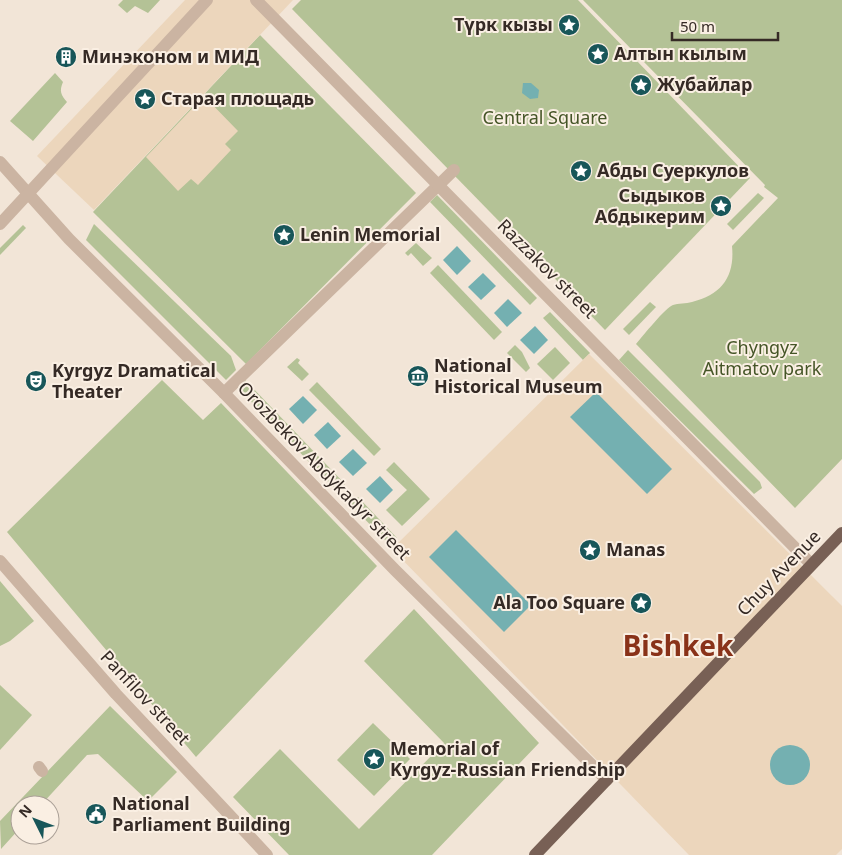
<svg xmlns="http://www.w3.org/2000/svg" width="842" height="855" font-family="'Noto Sans',sans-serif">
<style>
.green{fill:#b4c296}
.plaza{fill:#ecd6bc}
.water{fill:#74b0b1}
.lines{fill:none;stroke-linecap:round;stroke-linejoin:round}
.minor{stroke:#cbb4a2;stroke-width:12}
.tertiary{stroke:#cbb4a2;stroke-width:12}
.primary{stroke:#786055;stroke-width:12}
.labels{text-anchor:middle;stroke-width:4;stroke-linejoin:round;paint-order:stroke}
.poi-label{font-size:18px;font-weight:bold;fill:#352a25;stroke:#faefe3;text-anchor:start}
.park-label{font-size:18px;fill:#455527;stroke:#faefe3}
.street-label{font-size:18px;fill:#352a25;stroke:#faefe3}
.town-label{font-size:28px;font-weight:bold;fill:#893219;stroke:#faefe3}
</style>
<rect width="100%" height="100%" fill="#f2e5d7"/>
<g class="green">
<path d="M123 0H160L148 13 135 6 127 13 118 5Z"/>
<path d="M301 0H578L750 178 605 330 292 9Z"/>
<path d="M583 0H842V459L795 508 636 344C642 337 666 307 673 305 678 303 686 304 692 302 722 295 735 276 732 246L778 198 764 187 765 185Z"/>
<path d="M260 35 416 193 246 364 93 212Z"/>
<path d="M55 73 63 82C59 91 61 95 67 102L33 141 10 121Z"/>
<path d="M758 193 764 198 733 230 727 224Z"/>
<path d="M437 195 537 298 530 305 430 202Z"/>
<path d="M94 224 231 356 236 370 226 380 86 240Z"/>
<path d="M23 225 26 228 0 255V248Z"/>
<path d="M416 243 432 258 423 266 411 253 408 256 405 253Z"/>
<path d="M438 265 502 332 494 340 430 273Z"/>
<path d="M650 302 656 307 629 335 623 329Z"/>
<path d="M550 312 590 353 583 360 543 318Z"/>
<path d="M515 345 522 352 530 368 526 372 507 353Z"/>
<path d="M555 347 570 363 553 380 537 364Z"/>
<path d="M628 350 760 482 762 488 754 494 619 360Z"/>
<path d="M297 358 300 360 298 363 309 374 302 381 287 367Z"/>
<path d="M162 380 203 420 221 403 377 566 196 757 7 532Z"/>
<path d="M245 380 345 484 337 491 237 387Z"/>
<path d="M317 382 381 449 374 456 309 390Z"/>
<path d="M394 462 430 499 402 526 386 510 407 490 386 470Z"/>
<path d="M358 497 397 538 390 545 350 504Z"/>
<path d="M0 581 34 621 10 641 0 646Z"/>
<path d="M414 609 539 743 432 855H289L233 797 280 749 359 829 444 743 364 661Z"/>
<path d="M0 685 32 715 0 750Z"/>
<path d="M110 706 177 772 148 801 98 754 87 755 41 805H20V828L1 849 0 821Z"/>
<path d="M373 723 410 759 374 796 337 760Z"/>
</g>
<g class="plaza">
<path d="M185 0H293L94 210 37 156Z"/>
<path d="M204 96 238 131 225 144 231 150 198 185 191 179 178 191 146 157Z"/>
<path d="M589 354 842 606V849L836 855H689L392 549Z"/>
</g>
<g class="water">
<path d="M523 83H531L539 90 538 98 530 99 522 93Z"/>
<path d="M457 246 471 261 457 275 443 260Z"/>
<path d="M483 273 496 286 481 300 468 287Z"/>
<path d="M508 299 522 313 507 327 494 313Z"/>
<path d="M535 326 548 340 534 354 520 340Z"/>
<path d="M596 392 672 469 647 494 570 417Z"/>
<path d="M303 396 317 410 303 424 289 409Z"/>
<path d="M328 422 341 436 327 449 314 435Z"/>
<path d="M353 449 367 463 353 476 339 462Z"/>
<path d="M380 476 393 490 380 503 366 489Z"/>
<path d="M456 530 531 605 504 632 429 557Z"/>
<circle cx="790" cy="765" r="20"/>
</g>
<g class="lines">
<g class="minor">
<path d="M224 393 454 170"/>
<path d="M0 561 116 694 267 855"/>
<path d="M39 767 42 771"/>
</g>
<g class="tertiary">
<path d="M256 0 811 564"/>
<path d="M0 162 69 239 224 393 395 570 607 780"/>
<path d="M0 224 207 0"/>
</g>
<path class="primary" d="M535 855 842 533"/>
</g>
<defs>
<g id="sight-disc" transform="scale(1.125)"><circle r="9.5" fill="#185659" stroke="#faefe3"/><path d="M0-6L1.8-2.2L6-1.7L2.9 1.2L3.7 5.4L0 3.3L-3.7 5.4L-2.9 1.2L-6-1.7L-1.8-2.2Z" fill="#fff"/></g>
<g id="building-disc" transform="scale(1.125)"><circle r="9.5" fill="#185659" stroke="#faefe3"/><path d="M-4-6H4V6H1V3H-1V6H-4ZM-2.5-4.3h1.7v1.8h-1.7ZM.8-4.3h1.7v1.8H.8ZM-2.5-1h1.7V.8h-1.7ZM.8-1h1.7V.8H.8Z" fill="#fff"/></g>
<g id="museum-disc" transform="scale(1.125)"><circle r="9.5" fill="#185659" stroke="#faefe3"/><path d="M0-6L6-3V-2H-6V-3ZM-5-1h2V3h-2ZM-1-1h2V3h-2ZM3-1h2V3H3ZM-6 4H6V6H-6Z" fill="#fff"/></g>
<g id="theatre-disc" transform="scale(1.125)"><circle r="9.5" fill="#185659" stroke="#faefe3"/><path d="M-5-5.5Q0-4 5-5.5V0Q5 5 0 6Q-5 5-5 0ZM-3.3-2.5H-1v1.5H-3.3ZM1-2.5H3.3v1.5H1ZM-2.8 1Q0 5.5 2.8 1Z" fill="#fff"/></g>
<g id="civic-disc" transform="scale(1.125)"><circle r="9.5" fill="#185659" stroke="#faefe3"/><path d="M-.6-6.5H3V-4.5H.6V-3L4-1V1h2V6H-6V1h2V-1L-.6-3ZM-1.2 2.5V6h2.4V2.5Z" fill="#fff"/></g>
</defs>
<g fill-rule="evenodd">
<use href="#sight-disc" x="569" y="25"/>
<use href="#sight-disc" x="598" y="54"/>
<use href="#building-disc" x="66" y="57"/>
<use href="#sight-disc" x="641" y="85"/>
<use href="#sight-disc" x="145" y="99"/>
<use href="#sight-disc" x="581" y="171"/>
<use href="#sight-disc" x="721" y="206"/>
<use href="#sight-disc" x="284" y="235"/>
<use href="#museum-disc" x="418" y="376"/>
<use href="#theatre-disc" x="36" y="381"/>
<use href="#sight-disc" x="590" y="550"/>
<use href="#sight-disc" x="641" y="603"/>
<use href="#sight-disc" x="374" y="759"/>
<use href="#civic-disc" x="96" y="814"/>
</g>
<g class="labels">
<g class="poi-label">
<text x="553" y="31" text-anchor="end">Түрк кызы</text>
<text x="614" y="60">Алтын кылым</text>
<text x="82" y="63">Минэконом и МИД</text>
<text x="657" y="91">Жубайлар</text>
<text x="161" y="105">Старая площадь</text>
<text x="597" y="177">Абды Суеркулов</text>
<text x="705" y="202" text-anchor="end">Сыдыков<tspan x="705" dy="21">Абдыкерим</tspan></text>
<text x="300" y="241">Lenin Memorial</text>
<text x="434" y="372">National<tspan x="434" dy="21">Historical Museum</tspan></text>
<text x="52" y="377">Kyrgyz Dramatical<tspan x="52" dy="21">Theater</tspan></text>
<text x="606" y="556">Manas</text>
<text x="625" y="609" text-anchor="end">Ala Too Square</text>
<text x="390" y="755">Memorial of<tspan x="390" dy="21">Kyrgyz-Russian Friendship</tspan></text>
<text x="112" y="810">National<tspan x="112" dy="21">Parliament Building</tspan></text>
</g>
<g class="park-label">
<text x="545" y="124">Central Square</text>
<text x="762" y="354">Chyngyz<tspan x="762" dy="21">Aitmatov park</tspan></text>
</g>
<g class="street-label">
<text transform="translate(547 269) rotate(45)" y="6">Razzakov street</text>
<text transform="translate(324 471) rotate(46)" y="6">Orozbekov Abdykadyr street</text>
<text transform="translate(779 573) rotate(-46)" y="6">Chuy Avenue</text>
<text transform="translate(145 698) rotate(47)" y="6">Panfilov street</text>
</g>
<g class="town-label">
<text x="678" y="656">Bishkek</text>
</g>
</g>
<g transform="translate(35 820) rotate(312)"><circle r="24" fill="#faefe3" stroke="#aba097"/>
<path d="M0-4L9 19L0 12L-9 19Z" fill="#185659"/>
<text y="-8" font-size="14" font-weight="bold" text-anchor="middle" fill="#352a25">N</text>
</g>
<path d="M672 32v8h106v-8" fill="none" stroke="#352a25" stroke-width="2.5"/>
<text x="680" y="32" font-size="15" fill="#352a25" stroke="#faefe3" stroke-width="4" paint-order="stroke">50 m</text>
</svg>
